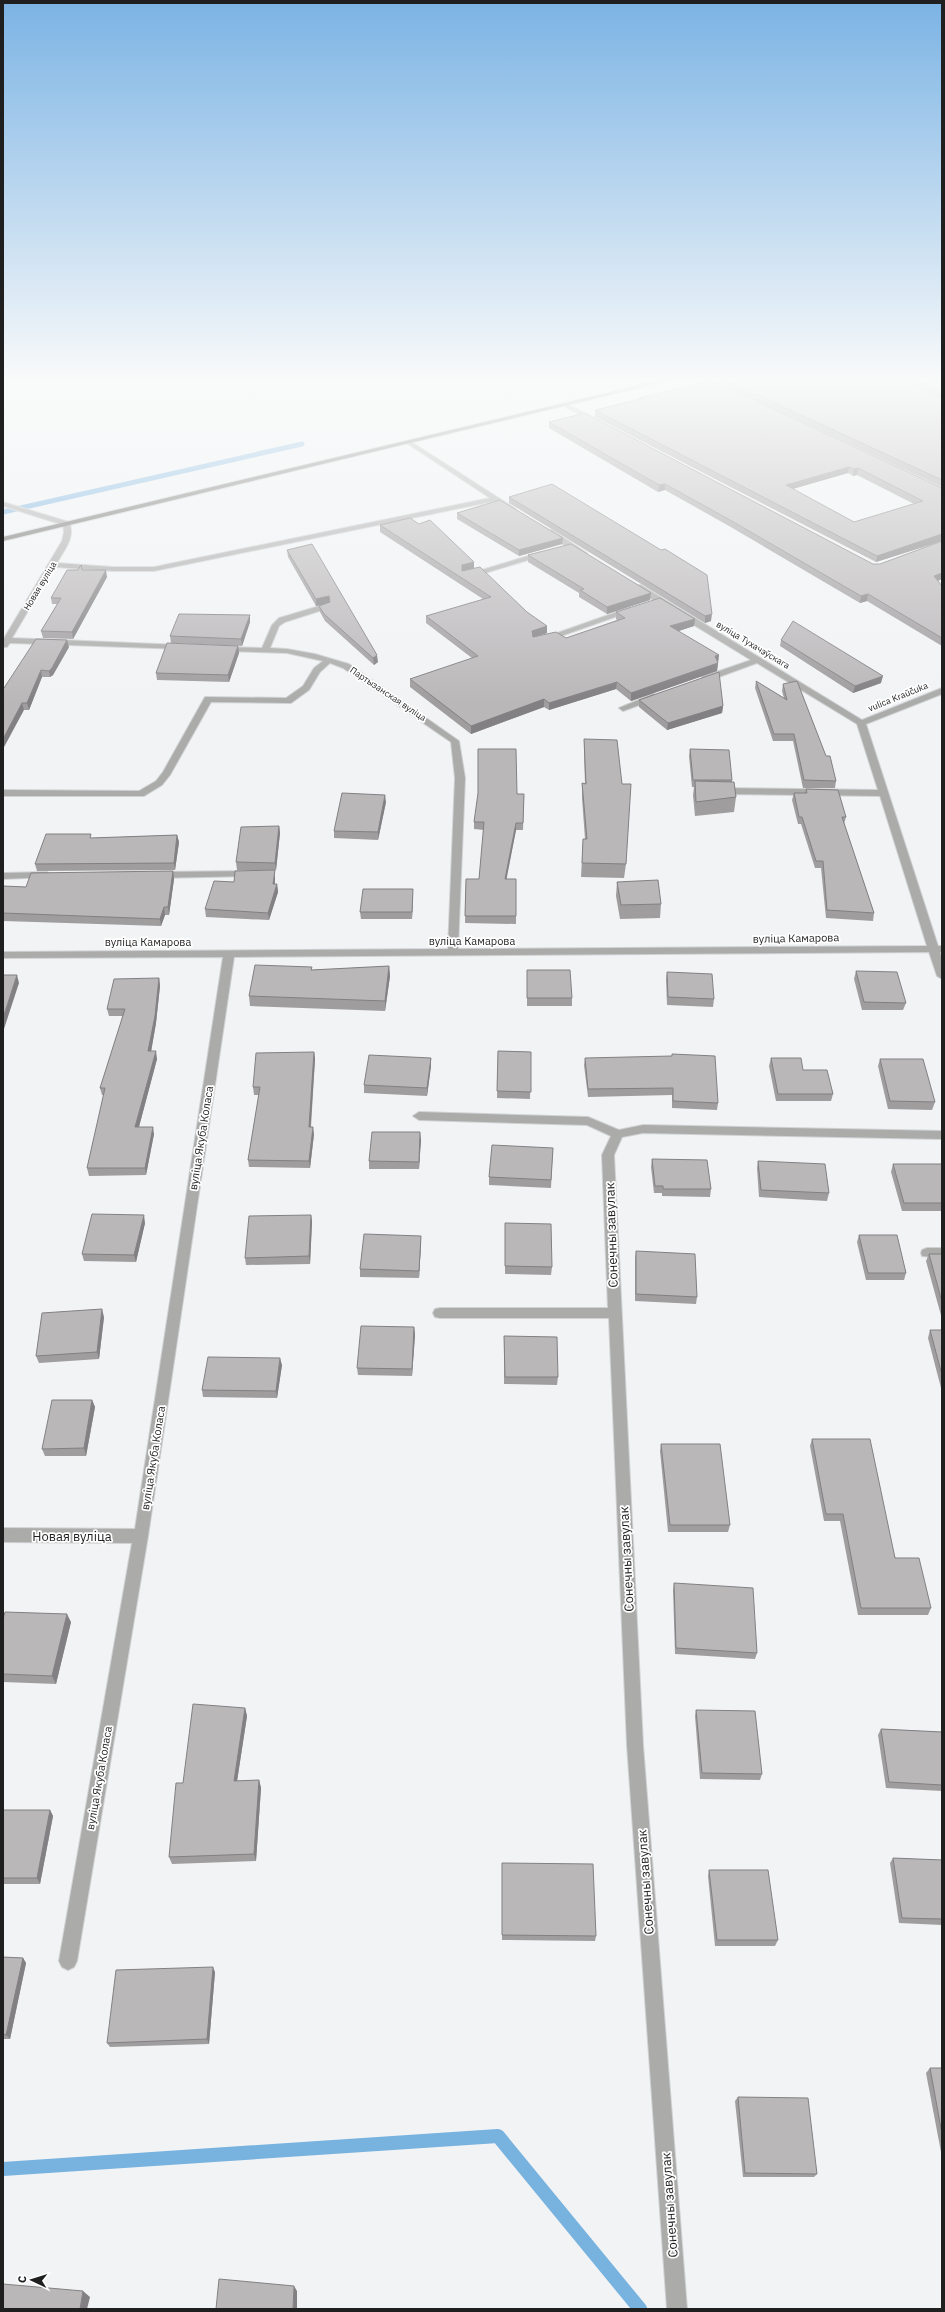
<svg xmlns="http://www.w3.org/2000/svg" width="945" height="2312" font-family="'IBM Plex Sans',sans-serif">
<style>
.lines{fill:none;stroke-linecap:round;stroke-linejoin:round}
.stream-far1{stroke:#78b2df;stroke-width:5}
.stream{stroke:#78b2df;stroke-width:14}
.minor-casing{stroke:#cfd1d3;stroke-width:2}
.major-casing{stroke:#cfd1d3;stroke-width:2}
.minor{fill:#ababaa;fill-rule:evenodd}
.major{fill:#706f6d;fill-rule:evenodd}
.wall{fill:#a09d9f;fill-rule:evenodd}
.shaded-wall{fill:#828082}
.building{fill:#bab7b9;stroke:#828082;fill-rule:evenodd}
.labels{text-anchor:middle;stroke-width:3.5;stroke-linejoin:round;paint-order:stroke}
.far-street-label{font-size:9px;fill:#1f1f20;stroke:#fff}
.street-label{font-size:11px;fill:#1f1f20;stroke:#fff}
.near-street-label{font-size:13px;fill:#1f1f20;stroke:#fff}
</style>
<rect width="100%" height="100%" fill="#f1f3f5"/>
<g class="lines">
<path class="stream-far1" d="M3 512 302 444"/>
<path class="stream" d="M3 2169 498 2136 640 2309"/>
<g class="minor-casing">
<g id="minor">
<path d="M698 379H706L726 390 721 391Z"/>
<path d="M567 404 598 420 599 421 594 422 565 407V405Z"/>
<path d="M410 441 516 509 510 510 495 501 154 571H113L54 567 12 638 182 645 186 647 182 649 10 643 7 647H3V640L62 541 64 532 63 525 3 506V502L69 522C76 537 64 550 57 563L113 567H154L490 498 408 444 407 443Z"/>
<path d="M546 530H552L587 553 580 555 546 534Z"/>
<path d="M541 552 548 554 472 577 465 575Z"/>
<path d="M635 585H641L862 720 942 688V694L866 724 938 946H942V952H940L942 960V979L937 976 929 952 234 957 148 1536 77 1961 74 1967 68 1970 62 1967 59 1961 132 1543 3 1542V1528L135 1529 223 957 3 958V952L448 949 455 778 451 742 343 668 330 663 320 672 309 690 291 703 211 702 170 775 162 785 144 796H3V790L139 791 156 781 163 772 205 697 286 698 303 686 314 668 323 661 287 653 223 651H220V647L262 648 272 625 279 618 326 604 330 606 329 608 285 622 279 626 270 648 287 649 315 654 349 664 459 741 465 778 458 949 927 946 880 796 719 794 714 791 719 788 878 790 857 724 757 663 708 681H702V677L751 660 635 589Z"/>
<path d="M628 608 635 610 547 641 540 639Z"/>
<path d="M653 694 656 695V699L623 711 619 708Z"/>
<path d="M251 871 256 874 254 876 157 878 152 875 157 872Z"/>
<path d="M47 872 52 875 50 877 3 879V873Z"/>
<path d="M419 1112 588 1117 619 1130 643 1125 942 1131V1139L643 1133 622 1137 614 1155 643 1745 687 2309H667L627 1745 609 1318H440L435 1317 433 1313 435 1309 440 1308H608L602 1155 611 1136 587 1125 419 1120 413 1116Z"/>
<path d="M927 1248H942V1258L922 1256 921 1253 922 1250Z"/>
</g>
</g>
<g class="major-casing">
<path id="major" d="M665 379H676L3 541V537Z"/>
</g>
<use href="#minor" class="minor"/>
<use href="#major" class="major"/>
</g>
<g class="wall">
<path d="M723 379H942V487L722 385Z"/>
<path d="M639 398 942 488V541L876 562 595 417V410L639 399ZM848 473 853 476 857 475 914 504 854 522 793 489Z"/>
<path d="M549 422 873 564H880L942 541V579L938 581 942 586V646L867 601 860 603 729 526 665 490 658 492 549 428Z"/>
<path d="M509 497 661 550 711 621 705 623 509 503Z"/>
<path d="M457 513 563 538 562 544 519 556 457 519Z"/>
<path d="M380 525 474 569 547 633 537 636 566 638 617 620 616 619V612L695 619 694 626 678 631 719 655 717 671 631 701 616 689 549 710 544 707 471 734 410 687V679L472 658 426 623V616L483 599 380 532Z"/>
<path d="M287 550 378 662 374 665 325 621 320 612 319 606 324 604 316 606 288 557Z"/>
<path d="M528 555 650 600 607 614 579 597V593L528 562Z"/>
<path d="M81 565 82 570 107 577 73 639 43 638 41 631 57 604H52L51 598 78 570Z"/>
<path d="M250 615V622L242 646 171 643 170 636Z"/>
<path d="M781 640 881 683 853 693 780 646Z"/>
<path d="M238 646 239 653 229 682 157 680 156 673Z"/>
<path d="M69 647 53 675 50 677H42L29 710H24L4 688Z"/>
<path d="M756 681 784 698 782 691 783 684 836 781 835 788H803L793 741H773L755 688Z"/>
<path d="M639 700 723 706 722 713 667 730 639 707Z"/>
<path d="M584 739 626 864 624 878 581 877 583 839H585L582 798V783L585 784 584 753Z"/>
<path d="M690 749 732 780V782L736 797 734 812 695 816 693 795 694 787H692L689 756Z"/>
<path d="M806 789 846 817 844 824 874 913 873 921 826 918 821 868H815L801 824H798L792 800 794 793H805Z"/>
<path d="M517 794H524L523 830H516L506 879 516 916V924L465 923 466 879H479L484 830 474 829V822Z"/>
<path d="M386 802 378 840 334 838V831Z"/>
<path d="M279 826 280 833 276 870H237L236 862Z"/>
<path d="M177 835 179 842 175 870 37 871 35 864 92 838Z"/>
<path d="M173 871 174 879 169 915H165L161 926 3 921V886L26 887Z"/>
<path d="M275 878V884H277L278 892 269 920 206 917 205 909 234 882Z"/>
<path d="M617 882 661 904 660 918 620 919 616 896Z"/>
<path d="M413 897 412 919H361L360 912Z"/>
<path d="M389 966 390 976 385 1011 250 1006 249 996 312 970Z"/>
<path d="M527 970 572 998V1006H527Z"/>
<path d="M856 971 906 1003 903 1010H862L854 979Z"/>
<path d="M667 972 714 999 713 1007 667 1005 666 979Z"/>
<path d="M159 978 160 986 156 1023 151 1051 157 1059 139 1127 154 1134 146 1175 89 1176 87 1168 104 1095H102L100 1088 123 1016H109L107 1009Z"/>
<path d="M498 1051 531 1052 530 1099 497 1098Z"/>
<path d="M314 1052 315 1059 311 1127 314 1134 310 1168 249 1167 248 1160 259 1095H254L253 1087Z"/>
<path d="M431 1058V1066L427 1096 364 1093V1085Z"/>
<path d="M585 1058 718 1103 717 1110 672 1108V1095L588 1097 584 1065Z"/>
<path d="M771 1058 803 1070 833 1094 831 1101H776L769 1066Z"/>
<path d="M880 1059 935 1102 932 1110 888 1109 878 1066Z"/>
<path d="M421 1139 419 1169H369V1161Z"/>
<path d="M553 1148 551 1188 489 1185V1177Z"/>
<path d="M652 1159 711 1189 710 1197 662 1196V1193H654L651 1167Z"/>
<path d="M758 1161 829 1193 827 1201 759 1197 757 1168Z"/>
<path d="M893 1164H942V1211H902L891 1172Z"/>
<path d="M311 1215 312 1222 310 1264 246 1265 245 1258Z"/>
<path d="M145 1223 136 1262 84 1261 82 1254Z"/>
<path d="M505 1223 552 1267 551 1275 505 1274Z"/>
<path d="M859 1235 906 1273 904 1280H866L857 1242Z"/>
<path d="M421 1236V1243L419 1278 360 1277V1269Z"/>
<path d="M636 1251 697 1297 696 1304 635 1301V1258Z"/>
<path d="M929 1254H942V1319L926 1261Z"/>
<path d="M104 1317 99 1359 39 1363 36 1356Z"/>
<path d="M414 1327 415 1335 412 1376 358 1375 357 1368Z"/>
<path d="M930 1330H942V1388H941L928 1338Z"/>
<path d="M504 1336 558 1377 557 1385 504 1384Z"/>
<path d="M282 1365 277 1398 203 1397 202 1390Z"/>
<path d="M92 1400 95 1407 86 1456H45L42 1449Z"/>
<path d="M812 1439 931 1608 928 1615H858L840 1521H824L810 1446Z"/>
<path d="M661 1444 730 1525 728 1532H668L660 1451Z"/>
<path d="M674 1583 757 1653 755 1659 675 1654 673 1590Z"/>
<path d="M3 1619 71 1622 56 1684 3 1682Z"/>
<path d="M245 1708 247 1716 237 1781 259 1780 261 1788 256 1861 172 1864 169 1857 183 1783Z"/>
<path d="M696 1710 762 1774 760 1780 700 1779 695 1716Z"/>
<path d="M881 1729 942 1732V1791L886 1788 878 1735Z"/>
<path d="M3 1810H50L53 1816 40 1884H3Z"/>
<path d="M893 1858 942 1860V1925L899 1923 890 1863Z"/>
<path d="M502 1869 596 1936 595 1941 502 1940Z"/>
<path d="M709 1870 778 1940 775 1946H715L708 1876Z"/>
<path d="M3 1957 23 1958 26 1963 10 2039H3Z"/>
<path d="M215 1972 209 2044 110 2047 107 2043Z"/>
<path d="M930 2068H942V2152H941L926 2073Z"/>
<path d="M738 2097 817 2174 814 2177H743L735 2101Z"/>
</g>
<g class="shaded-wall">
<path d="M849 467 848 473 785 491 786 485Z"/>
<path d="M858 468 857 475 853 476 854 469Z"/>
<path d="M665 484V490L658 492 659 485Z"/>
<path d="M942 534V541L876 562 877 556Z"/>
<path d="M563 538 562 544 519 556V550Z"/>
<path d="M474 562V569L462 572V565Z"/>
<path d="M106 570 107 577 73 639 72 632Z"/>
<path d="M942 573V579L932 583 934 576Z"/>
<path d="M651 593 650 600 607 614V607Z"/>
<path d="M868 594 867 601 860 603 861 596Z"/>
<path d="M329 596 330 603 316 606V599Z"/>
<path d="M712 614 711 621 705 623V616Z"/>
<path d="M250 615V622L242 646 241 639Z"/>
<path d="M695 619 694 626 670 634V626Z"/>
<path d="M547 626V633L532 638V631Z"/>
<path d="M67 640 69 647 53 675 50 677 49 671Z"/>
<path d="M238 646 239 653 229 682 228 675Z"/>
<path d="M377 655 378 662 374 665 373 658Z"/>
<path d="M719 655 718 662 715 656Z"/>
<path d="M718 663 717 671 631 701V693Z"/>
<path d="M41 670 42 677 29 710 27 703Z"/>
<path d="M883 676 881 683 853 693 855 686Z"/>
<path d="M617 682 616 689 549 710V703Z"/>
<path d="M544 699V707L471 734V726Z"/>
<path d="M22 703 24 710 3 749V739Z"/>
<path d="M723 706 722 713 667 730 668 723Z"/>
<path d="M385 795 386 802 378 840V832Z"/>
<path d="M516 823V830L505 887V879Z"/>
<path d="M279 826 280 833 276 870 275 863Z"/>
<path d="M177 835 179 842 175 870 174 863Z"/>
<path d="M275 870V878L274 892 273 884Z"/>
<path d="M173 871 174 879 169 915 168 907Z"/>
<path d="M277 884 278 892 269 920 268 913Z"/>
<path d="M413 889V897L412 919V912Z"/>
<path d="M164 907 165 915 161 926 160 919Z"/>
<path d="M389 966 390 976 385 1011V1001Z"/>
<path d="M17 975 19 983 3 1032V1018Z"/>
<path d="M159 978 160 986 156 1023 150 1058 148 1051Z"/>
<path d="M156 1051 157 1059 137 1134 135 1127Z"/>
<path d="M314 1052 315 1059 310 1134 309 1127Z"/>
<path d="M431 1058V1066L427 1096V1088Z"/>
<path d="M153 1127 154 1134 146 1175 145 1168Z"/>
<path d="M313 1127 314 1134 310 1168 309 1161Z"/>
<path d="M420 1132 421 1139 419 1169V1162Z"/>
<path d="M144 1215 145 1223 136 1262 134 1255Z"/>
<path d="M311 1215 312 1222 310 1264 309 1256Z"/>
<path d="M421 1236V1243L419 1278V1271Z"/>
<path d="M102 1309 104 1317 99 1359 97 1352Z"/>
<path d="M414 1327 415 1335 412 1376V1369Z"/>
<path d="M280 1358 282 1365 277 1398 276 1391Z"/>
<path d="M92 1400 95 1407 86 1456 84 1448Z"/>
<path d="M67 1614 71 1622 56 1684 52 1676Z"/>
<path d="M245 1708 247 1716 236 1788 234 1781Z"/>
<path d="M259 1780 261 1788 256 1861 254 1854Z"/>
<path d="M50 1810 53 1816 40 1884 37 1878Z"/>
<path d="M23 1958 26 1963 10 2039 6 2035Z"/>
<path d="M213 1967 215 1972 209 2044 207 2039Z"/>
<path d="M294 2286 297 2291V2309H293Z"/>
<path d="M83 2291 90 2297 87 2309H80Z"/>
</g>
<g class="building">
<path d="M723 379H899L942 398V480Z"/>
<path d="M913 379H942V392Z"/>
<path d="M713 381 942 488V534L877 556 595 410 641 399 639 398ZM849 467 854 469 858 468 923 501 854 522 786 485Z"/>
<path d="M585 413 873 564H880L942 541V573L934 576 942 586V638L868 594 861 596 730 520 665 484 659 485 549 422Z"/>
<path d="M552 484 661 550 665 549 707 575 712 614 705 616 509 497Z"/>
<path d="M500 500 563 538 519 550 457 513Z"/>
<path d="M410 518 419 524 430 520 474 562 462 565V571L480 567 527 612 547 626 532 631 533 637 556 632 566 638 625 618 616 612 660 598 695 619 670 626 719 655 715 656 718 663 631 693 617 682 549 703 544 699 471 726 410 679 478 656 426 616 491 597 380 525Z"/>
<path d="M312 544 377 655 373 658 324 614 319 606 330 602 329 596 316 599 287 550Z"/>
<path d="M571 544 651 593 607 607 580 590 584 589 528 555Z"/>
<path d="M81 565 82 570H106L72 632 41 631 61 598H51L67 570H78Z"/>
<path d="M179 614 250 615 241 639 170 636Z"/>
<path d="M793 621 883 676 855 686 781 640Z"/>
<path d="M36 639 67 640 52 668 49 671 41 670 27 703H22L3 739V688H4Z"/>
<path d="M167 643 238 646 228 675 156 673Z"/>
<path d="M719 672 723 706 668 723 639 700Z"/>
<path d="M756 681 787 700 783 684 797 681 826 756H830L836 781 804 780 794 734H774Z"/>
<path d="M584 739 617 740 622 784H631L626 864 582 863 583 839H587L582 783 586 784Z"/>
<path d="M478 749H516L517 794H524L523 823H516L505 879H516V916H465L466 879H479L484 822H474L478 793Z"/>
<path d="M690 749 729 750 732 780H693Z"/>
<path d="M695 781 734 782 736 797 696 802Z"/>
<path d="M806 789 838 790 846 817H842L874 913 827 910 823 861H816L802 817H799L794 793H807Z"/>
<path d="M342 793 385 795 378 832 334 831Z"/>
<path d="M279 826 275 863 236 862 241 827Z"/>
<path d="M46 834H91L90 838 177 835 174 863 35 864Z"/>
<path d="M275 870 273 884H277L268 913 205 909 214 881 234 882 235 871Z"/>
<path d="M173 871 168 907H164L160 919 3 913V886L26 887 31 873Z"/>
<path d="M658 880 661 904 621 905 617 882Z"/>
<path d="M363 889H413L412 912H360Z"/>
<path d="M255 965 312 967 311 970 389 966 385 1001 249 996Z"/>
<path d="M527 970H570L572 998H527Z"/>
<path d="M856 971 897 972 906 1003 864 1002Z"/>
<path d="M667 972 712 974 714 999 668 997Z"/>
<path d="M3 975H17L3 1018Z"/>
<path d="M159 978 155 1016 148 1051H156L135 1127H153L145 1168H87L105 1088H100L125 1009H107L114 979Z"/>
<path d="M498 1051 531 1052V1092L497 1091Z"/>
<path d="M314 1052 309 1127H313L309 1161 248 1160 260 1087H253L256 1053Z"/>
<path d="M672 1054 715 1056 718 1103 673 1101V1088L588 1089 585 1058 672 1056Z"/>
<path d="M369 1055 431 1058 427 1088 364 1085Z"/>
<path d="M771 1058H801L803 1070H827L833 1094H778Z"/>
<path d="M880 1059H923L935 1102 890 1101Z"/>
<path d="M372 1132H420L419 1162 369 1161Z"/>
<path d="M492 1145 553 1148 551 1180 489 1177Z"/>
<path d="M652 1159 707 1160 711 1189H663V1186H655Z"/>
<path d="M758 1161 825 1164 829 1193 761 1190Z"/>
<path d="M893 1164H942V1203H904Z"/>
<path d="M92 1214 144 1215 134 1255 82 1254Z"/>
<path d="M311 1215 309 1256 245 1258 249 1216Z"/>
<path d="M505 1223 551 1224 552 1267 505 1266Z"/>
<path d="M364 1234 421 1236 419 1271 360 1269Z"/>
<path d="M859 1235H897L906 1273H868Z"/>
<path d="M636 1251 695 1254 697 1297 636 1294Z"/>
<path d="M929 1254H942V1302Z"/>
<path d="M102 1309 97 1352 36 1356 42 1313Z"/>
<path d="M361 1326 414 1327 412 1369 357 1368Z"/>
<path d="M930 1330H942V1375Z"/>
<path d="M504 1336 557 1337 558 1377H505Z"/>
<path d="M208 1357 280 1358 276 1391 202 1390Z"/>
<path d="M52 1400H92L84 1448 42 1449Z"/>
<path d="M812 1439H870L895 1558H919L931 1608H861L843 1514H826Z"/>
<path d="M661 1444H720L730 1525H670Z"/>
<path d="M674 1583 753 1588 757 1653 676 1648Z"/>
<path d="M5 1612 67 1614 52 1676 3 1674V1619Z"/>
<path d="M193 1704 245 1708 234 1781 259 1780 254 1854 169 1857 176 1783H183Z"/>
<path d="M696 1710 755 1711 762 1774 702 1773Z"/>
<path d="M881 1729 942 1732V1785L889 1782Z"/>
<path d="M3 1810H50L37 1878H3Z"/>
<path d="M893 1858 942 1860V1919L902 1918Z"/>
<path d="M502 1863 593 1864 596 1936 502 1935Z"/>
<path d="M709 1870H768L778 1940H717Z"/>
<path d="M3 1957 23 1958 6 2035 3 2034Z"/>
<path d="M213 1967 207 2039 107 2043 116 1970Z"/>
<path d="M930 2068H942V2134Z"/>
<path d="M738 2097 808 2098 817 2174 745 2173Z"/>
<path d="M219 2279 294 2286 293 2309H216Z"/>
<path d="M3 2284 83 2291 80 2309H3Z"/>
</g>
<linearGradient id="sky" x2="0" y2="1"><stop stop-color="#7bb3e4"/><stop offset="0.54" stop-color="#f9fafa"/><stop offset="1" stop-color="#f9fafa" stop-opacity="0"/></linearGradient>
<rect width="945" height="703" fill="url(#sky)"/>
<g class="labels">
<g class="far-street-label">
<text transform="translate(40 586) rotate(-59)" y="3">Новая вуліца</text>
<text transform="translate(753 645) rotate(31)" y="3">вуліца Тухачэўскага</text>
<text transform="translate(388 694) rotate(34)" y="3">Партызанская вуліца</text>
<text transform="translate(898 697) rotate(-22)" y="3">vulica Kraŭčuka</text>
</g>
<g class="street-label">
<text transform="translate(796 938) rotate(-1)" y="4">вуліца Камарова</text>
<text x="472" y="945">вуліца Камарова</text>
<text x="148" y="946">вуліца Камарова</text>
<text transform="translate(201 1138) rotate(-81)" y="4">вуліца Якуба Коласа</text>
<text transform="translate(153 1458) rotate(-81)" y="4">вуліца Якуба Коласа</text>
<text transform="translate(99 1778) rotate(-80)" y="4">вуліца Якуба Коласа</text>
</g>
<g class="near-street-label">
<text transform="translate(611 1235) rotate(-92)" y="5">Сонечны завулак</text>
<text x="72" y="1541">Новая вуліца</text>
<text transform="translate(626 1559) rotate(-93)" y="5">Сонечны завулак</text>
<text transform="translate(645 1882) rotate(-94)" y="5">Сонечны завулак</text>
<text transform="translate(669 2205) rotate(-94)" y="5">Сонечны завулак</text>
</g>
</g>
<rect width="945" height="2312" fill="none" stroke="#1f1f20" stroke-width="8"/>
<g transform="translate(32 2280) rotate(274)" stroke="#ffffff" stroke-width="3" paint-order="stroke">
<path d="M0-3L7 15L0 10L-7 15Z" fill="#1f1f20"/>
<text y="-6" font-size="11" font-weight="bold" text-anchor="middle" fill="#1f1f20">С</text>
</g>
</svg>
